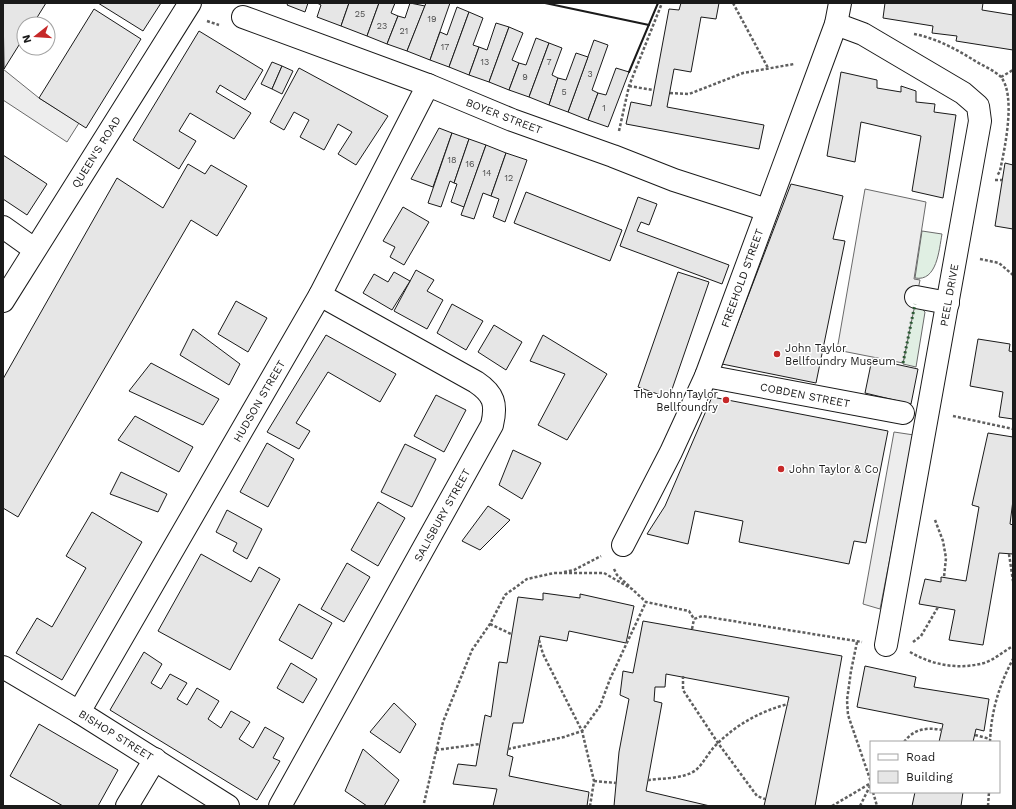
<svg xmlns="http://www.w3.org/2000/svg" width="1016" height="809" font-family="'Work Sans',sans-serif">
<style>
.green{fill:#e0efe3;stroke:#6a6a6a}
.parking{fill:#ededed;stroke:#6a6a6a}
.building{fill:#e6e6e6;stroke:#1a1a1a}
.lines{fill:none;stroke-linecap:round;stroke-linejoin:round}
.minor-casing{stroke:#1a1a1a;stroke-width:24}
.major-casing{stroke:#1a1a1a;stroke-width:24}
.path{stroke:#5f5f5f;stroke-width:2.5;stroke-dasharray:3 2;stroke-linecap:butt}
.minor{stroke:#fff;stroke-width:22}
.major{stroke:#fff;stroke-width:22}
.hedge{stroke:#2b5a34;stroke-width:3;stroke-dasharray:2 3;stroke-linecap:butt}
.wall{stroke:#1a1a1a;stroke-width:2}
.poi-dot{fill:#c62828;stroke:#fff;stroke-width:1.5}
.labels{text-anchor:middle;stroke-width:3;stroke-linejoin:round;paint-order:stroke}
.number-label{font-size:9px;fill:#4d4d4d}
.street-label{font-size:11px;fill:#1a1a1a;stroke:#fff}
.poi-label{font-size:11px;fill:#1a1a1a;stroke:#fff;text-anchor:start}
</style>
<rect width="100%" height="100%" fill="#fff"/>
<g class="green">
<path d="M922 231 942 234C939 250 937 282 915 278Z"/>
<path d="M915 301 925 312 916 367 903 364Z"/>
</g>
<g class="parking">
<path d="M3 69 39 98 79 123 67 142 3 100Z"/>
<path d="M865 189 926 202 914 279 920 280 903 363 837 350Z"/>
<path d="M894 432 914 435 880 609 863 604Z"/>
</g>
<g class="building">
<path d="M3 3H46L33 24H24V37L4 69Z"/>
<path d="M98 3H161L143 31Z"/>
<path d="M288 3H308L305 12 287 5Z"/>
<path d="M317 3H349L341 26 317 17 321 5Z"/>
<path d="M349 3H379L367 36 341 26Z"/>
<path d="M379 3H395L391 13 398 16 387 44 367 36Z"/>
<path d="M410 3 425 6 407 51 387 44 398 16 405 18Z"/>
<path d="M426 3H450L430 60 407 51Z"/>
<path d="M681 3H719L716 19 701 17 691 72 674 69 667 107 764 125 759 149 626 124 631 102 651 106 669 9 679 10Z"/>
<path d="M885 3H983L982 10 1013 15V50L956 41 957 36 932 33 933 26 883 18Z"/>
<path d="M457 7 469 12 449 67 430 60 440 32 447 35Z"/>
<path d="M94 9 141 39 86 128 39 98Z"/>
<path d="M469 12 483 18 473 45 479 47 469 75 449 67Z"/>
<path d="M496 23 509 27 489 82 469 75 479 47 487 50Z"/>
<path d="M509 27 523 33 512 60 519 63 509 90 489 82Z"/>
<path d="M199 31 263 70 245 100 220 85 216 92 251 113 234 139 190 113 179 131 196 141 179 169 133 140Z"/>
<path d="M536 38 549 43 529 97 509 90 519 63 526 65Z"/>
<path d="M594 40 608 45 592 90 598 93 588 120 568 112Z"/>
<path d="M549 43 562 48 552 75 558 78 549 105 529 97Z"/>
<path d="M576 53 588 57 568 112 549 105 558 78 566 80Z"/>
<path d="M272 62 282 66 272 89 261 84Z"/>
<path d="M282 66 293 71 282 94 272 89Z"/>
<path d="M299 68 388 116 356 165 338 154 352 132 338 124 324 150 300 137 309 120 294 112 284 130 270 122Z"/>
<path d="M616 68 629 72 608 127 588 120 598 93 606 95Z"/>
<path d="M841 72 877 80V88L901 92V86L916 91V102L935 104 934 112 956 115 943 198 912 191 921 136 861 122 855 162 827 156Z"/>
<path d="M439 128 452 133 433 187 411 179Z"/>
<path d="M452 133 469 139 454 183 450 181 441 207 428 203Z"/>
<path d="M469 139 486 145 464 207 451 202 457 184 454 183Z"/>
<path d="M486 145 506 153 491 196 483 193 474 219 461 215Z"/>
<path d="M506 153 527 160 505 222 493 217 499 199 491 196Z"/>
<path d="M3 155 47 184 27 215 3 199Z"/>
<path d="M1005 163 1013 165V229L995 226Z"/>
<path d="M188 164 205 174 211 165 247 186 217 236 191 220 18 517 3 508V379L117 178 163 208Z"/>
<path d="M791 184 843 196 833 239 845 241 816 383 722 364Z"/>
<path d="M526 192 622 230 610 261 514 223Z"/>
<path d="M638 197 657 204 649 225 641 222 637 231 729 265 722 284 620 246Z"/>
<path d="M403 207 429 222 404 265 390 257 395 247 383 241Z"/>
<path d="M416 270 434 280 427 291 443 300 427 329 394 311Z"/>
<path d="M394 272 410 281 392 310 363 293 374 274 388 282Z"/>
<path d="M678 272 709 282 669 398 638 387Z"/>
<path d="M236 301 267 318 248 352 218 334Z"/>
<path d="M452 304 483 321 466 350 437 333Z"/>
<path d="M494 325 522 342 506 370 478 352Z"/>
<path d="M193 329 240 364 229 385 180 355Z"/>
<path d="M326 335 396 374 380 402 328 372 296 423 310 431 299 449 267 432Z"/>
<path d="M543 335 607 374 567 440 538 425 565 374 530 361Z"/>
<path d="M978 339 1010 344 1009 351 1013 352V419L999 417 1003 392 970 386Z"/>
<path d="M872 359 918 369 911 404 865 393Z"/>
<path d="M151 363 219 399 203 425 129 391Z"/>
<path d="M436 395 466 410 444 452 414 436Z"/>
<path d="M712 397 888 431 866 543 854 541 849 564 739 542 743 521 695 511 688 544 647 534 665 506Z"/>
<path d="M135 416 193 447 179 472 118 440Z"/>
<path d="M988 433 1013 437V500L1010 524 1013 525V554L999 553 983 645 949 640 955 610 919 604 925 579 941 582V577L966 581 979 507 972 505Z"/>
<path d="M267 443 294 459 268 507 240 492Z"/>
<path d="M405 444 436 459 412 507 381 492Z"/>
<path d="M513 450 541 463 522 499 499 485Z"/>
<path d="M121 472 167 494 158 512 110 494Z"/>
<path d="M378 502 405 518 378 566 351 550Z"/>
<path d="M488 506 510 520 480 550 462 541Z"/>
<path d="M227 510 262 529 247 559 233 551 237 543 216 532Z"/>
<path d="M92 512 142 542 62 680 16 653 37 618 52 627 86 568 66 556Z"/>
<path d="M201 554 251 582 259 567 280 579 230 670 158 631Z"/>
<path d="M347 563 370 577 344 622 321 609Z"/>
<path d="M543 593 580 598V594L634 606 626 643 569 631 567 641 540 636 523 723H513L507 755 513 757 509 776 589 792 587 806H493L497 789 453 784 458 764 476 766 485 715 491 717 499 662 507 663 518 597 543 600Z"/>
<path d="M299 604 332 623 312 659 279 640Z"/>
<path d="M643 621 842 656 815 806H764L789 697 666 674 665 687H655L654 701 662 703 646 791 710 806H614L619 752 629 699 620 695 623 671 633 673Z"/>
<path d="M144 652 162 664 151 683 161 689 170 674 187 683 177 699 187 705 197 688 219 701 208 719 221 728 231 711 250 722 239 739 253 748 265 727 284 738 273 758 280 761 257 800 110 710Z"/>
<path d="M291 663 317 679 303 703 277 688Z"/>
<path d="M865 666 916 677 914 687 989 699 984 731 976 729 973 742H939L943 724 857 707Z"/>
<path d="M394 703 416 724 400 753 370 732Z"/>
<path d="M39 724 118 770 98 806H63L10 776Z"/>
<path d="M363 749 399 780 384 806H367L345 791Z"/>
<path d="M915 792H963L961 806H912Z"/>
</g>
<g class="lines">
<g class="minor-casing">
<g id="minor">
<path d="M243 17 428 85 512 120 613 156 674 180 767 210"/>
<path d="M836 24 863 34 963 93 978 106 980 121 886 645"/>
<path d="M3 227 34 249"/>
<path d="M916 297 948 303"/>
<path d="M706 376 903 413"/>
<path d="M623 545 671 452 706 376 836 24 840 3"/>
<path d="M3 667 79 712 228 806"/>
<path d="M79 712 320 295 428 85"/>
<path d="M127 806 155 759"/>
<path d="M280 806 492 425C497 404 494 394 476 382L320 295"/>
</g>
</g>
<g class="major-casing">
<path id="major" d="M3 301 190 3"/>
</g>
<g class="path">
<path d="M733 3 768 68"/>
<path d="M207 21 219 25"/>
<path d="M914 34C935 38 954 48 972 59 981 65 994 70 1001 77 1016 96 1005 147 1000 171L997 176"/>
<path d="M1001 77 1013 70"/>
<path d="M629 86 653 90"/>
<path d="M670 93 689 94 743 73 794 64"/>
<path d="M619 131 629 86 662 3"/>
<path d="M995 180H1002"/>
<path d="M980 259 999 263 1013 275"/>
<path d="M953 416 1013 429"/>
<path d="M935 520 943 541 946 558 944 577"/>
<path d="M1009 554 1013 581"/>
<path d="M614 569 617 575 629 586"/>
<path d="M564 572 574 570 601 556"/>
<path d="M490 624 511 634"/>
<path d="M692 629 694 619"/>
<path d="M539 640 543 654 582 731 594 781 590 806"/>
<path d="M857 642 851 671 847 700 848 715 871 782"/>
<path d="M913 642 921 636 938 607"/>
<path d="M910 652C932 665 958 670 984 663 994 660 1004 651 1013 646"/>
<path d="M683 676V690L718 743 757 796 765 799"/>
<path d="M975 735 990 739"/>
<path d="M904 742C914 729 926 727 942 730"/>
<path d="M990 742C991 712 999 685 1013 659"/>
<path d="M508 749 564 737 582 731 600 706 610 679 646 602"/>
<path d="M436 750 480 744"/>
<path d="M648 780C663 778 684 779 696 770 704 763 709 751 717 744 737 724 761 711 788 704"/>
<path d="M594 781 616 783"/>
<path d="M873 792 877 806"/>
<path d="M424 803 443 722 472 650 490 624 505 595 527 579 554 573H604L632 589 646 602 689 611 694 619 702 616 862 642"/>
<path d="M832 806 871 783"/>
<path d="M860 806 871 784"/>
<path d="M988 806 989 792"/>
</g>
<use href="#minor" class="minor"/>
<use href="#major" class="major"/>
<path class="hedge" d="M903 363 915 304"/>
<g class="wall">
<path d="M545 3 649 25"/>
<path d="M629 72 658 3"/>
</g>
</g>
<g class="poi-dot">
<circle cx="777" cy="354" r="4"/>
<circle cx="726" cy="400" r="4"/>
<circle cx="781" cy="469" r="4"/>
</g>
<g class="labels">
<g class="number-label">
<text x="360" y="17">25</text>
<text x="432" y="22">19</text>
<text x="382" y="29">23</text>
<text x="404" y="34">21</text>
<text x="445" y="50">17</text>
<text x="485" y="65">13</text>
<text x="549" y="65">7</text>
<text x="590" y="77">3</text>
<text x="525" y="80">9</text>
<text x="564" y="95">5</text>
<text x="604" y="111">1</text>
<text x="452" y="163">18</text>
<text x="470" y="167">16</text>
<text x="487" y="176">14</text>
<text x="509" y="181">12</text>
</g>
<g class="street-label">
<text transform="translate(504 116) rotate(21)" y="4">BOYER STREET</text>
<text transform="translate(96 152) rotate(-58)" y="4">QUEEN'S ROAD</text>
<text transform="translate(742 278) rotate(-70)" y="4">FREEHOLD STREET</text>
<text transform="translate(949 295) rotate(-80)" y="4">PEEL DRIVE</text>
<text transform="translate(805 395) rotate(11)" y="4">COBDEN STREET</text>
<text transform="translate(259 401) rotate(-60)" y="4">HUDSON STREET</text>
<text transform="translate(442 515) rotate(-61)" y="4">SALISBURY STREET</text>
<text transform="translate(116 735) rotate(32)" y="4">BISHOP STREET</text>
</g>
<g class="poi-label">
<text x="785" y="352">John Taylor<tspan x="785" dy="13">Bellfoundry Museum</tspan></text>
<text x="718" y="398" text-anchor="end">The John Taylor<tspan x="718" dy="13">Bellfoundry</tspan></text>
<text x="789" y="473">John Taylor &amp; Co</text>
</g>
</g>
<rect width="1016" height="809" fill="none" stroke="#1a1a1a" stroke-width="8"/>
<rect x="870" y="741" width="130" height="52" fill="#ffffff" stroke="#a3a3a3"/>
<rect x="878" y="754" width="20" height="6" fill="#ffffff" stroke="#a3a3a3"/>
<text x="906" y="761" font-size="12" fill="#1a1a1a">Road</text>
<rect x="878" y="771" width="20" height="12" fill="#e6e6e6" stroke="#a3a3a3"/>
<text x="906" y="781" font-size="12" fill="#1a1a1a">Building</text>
<g transform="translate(36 36) rotate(253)"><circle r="19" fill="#ffffff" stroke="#a3a3a3"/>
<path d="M0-3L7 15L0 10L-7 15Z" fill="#c62828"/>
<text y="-6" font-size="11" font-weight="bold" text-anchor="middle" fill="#1a1a1a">N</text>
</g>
</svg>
